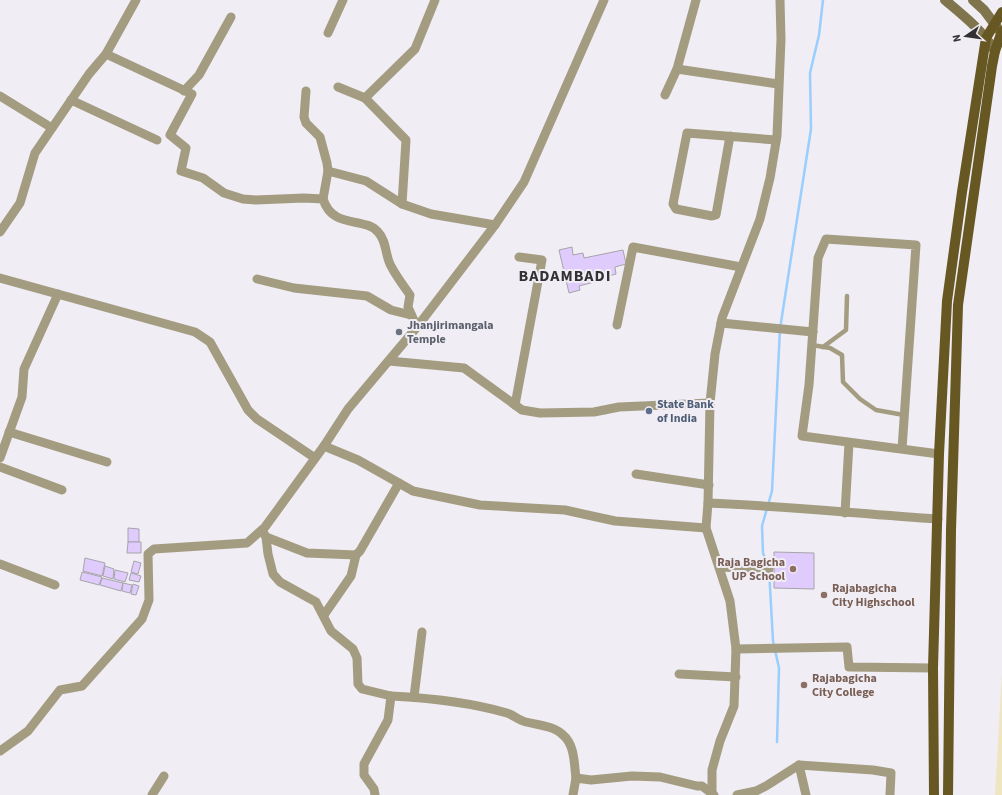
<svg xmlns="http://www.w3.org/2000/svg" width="1002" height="795" font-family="'Source Sans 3',sans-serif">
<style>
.sand{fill:#efe5c0}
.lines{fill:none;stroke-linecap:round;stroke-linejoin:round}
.stream{stroke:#9acefd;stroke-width:2.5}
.building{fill:#e0ccfc;stroke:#a6a4aa}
.lane{stroke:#a39c81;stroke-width:4.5}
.street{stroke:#a39c81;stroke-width:9}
.secondary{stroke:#7f744c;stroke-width:10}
.primary{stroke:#665723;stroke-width:10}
.worship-dot{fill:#6b7280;stroke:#f0edf4;stroke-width:1.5}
.service-dot{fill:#5c6f8a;stroke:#f0edf4;stroke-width:1.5}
.education-dot{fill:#8d6e63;stroke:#f0edf4;stroke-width:1.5}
.labels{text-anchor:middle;stroke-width:4;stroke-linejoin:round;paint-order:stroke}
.worship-label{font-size:12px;font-weight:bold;fill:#5b616d;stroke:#f0edf4;text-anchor:start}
.service-label{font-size:12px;font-weight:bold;fill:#4e5e75;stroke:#f0edf4;text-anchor:start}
.education-label{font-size:12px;font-weight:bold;fill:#785e54;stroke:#f0edf4;text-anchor:start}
.district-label{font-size:16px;font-weight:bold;letter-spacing:1px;fill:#313033;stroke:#f0edf4}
</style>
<rect width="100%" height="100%" fill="#f0edf4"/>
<path class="sand" d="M1002 673V795H995Z"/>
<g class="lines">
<path class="stream" d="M777 742 779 668 773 641 769 569 763 553 762 526 772 491 780 329 811 129 810 73 819 35 823 0"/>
</g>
<g class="building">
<path d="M572 247 573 255 583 253 584 258 623 250 626 264 615 267 616 274 605 277 606 279 579 286 580 290 569 293 559 250Z"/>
<path d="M128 528 139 529V542H128Z"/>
<path d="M128 542H141V553H127Z"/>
<path d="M774 552 814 553V589L774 588Z"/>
<path d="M85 558 105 563 102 576 83 571Z"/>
<path d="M134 561 141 563 138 574 131 572Z"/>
<path d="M105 566 114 569 113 579 103 576Z"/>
<path d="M115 570 128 573 125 582 114 579Z"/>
<path d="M82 572 102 577 99 585 80 580Z"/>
<path d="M131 573 141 576 139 582 129 580Z"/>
<path d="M102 578 123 583 121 591 100 585Z"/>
<path d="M123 583 132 585 130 593 122 591Z"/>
<path d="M133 584 139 586 136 595 131 594Z"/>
</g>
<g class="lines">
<g class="lane">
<path d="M812 345 830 348 842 355 843 382 860 399 876 410 904 415"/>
<path d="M823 347 846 330 847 296"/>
</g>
<g class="street">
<path d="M328 33 343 0"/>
<path d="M106 54 192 94 170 135 186 148 181 171 203 178 224 193 243 199 256 200 304 198 323 199C333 230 364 216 378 232 387 241 385 256 391 266 396 276 403 285 410 295L408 307 417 327"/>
<path d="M677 69 778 84"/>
<path d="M338 87 365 98 415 49 435 0"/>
<path d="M184 91 199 75 231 17"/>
<path d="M306 91 304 117 306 123 320 137 327 163 328 171 323 199"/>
<path d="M665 95 677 69 696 0"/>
<path d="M0 96 52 128"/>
<path d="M365 98 406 140 402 204"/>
<path d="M71 100 157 140"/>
<path d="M730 136 716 215 712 216 676 209 673 204 687 133 776 140"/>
<path d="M328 171 366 181 402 204 431 214 495 225"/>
<path d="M0 232 20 203 35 153 89 74 106 54 136 0"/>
<path d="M0 278 195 332 210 342 248 410 257 419 315 458"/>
<path d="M257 279 294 288 367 296 391 310 411 315"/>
<path d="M721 323 813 332"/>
<path d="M617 325 633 247 741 267"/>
<path d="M389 361 464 368 522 410 540 413 594 412 619 407 710 403"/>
<path d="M515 405 542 260 519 257"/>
<path d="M9 432 107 462"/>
<path d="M324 446 358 460 413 491 480 505 565 510 615 521 706 528"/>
<path d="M902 449 916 245 826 239 818 258 809 385 802 436 939 454"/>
<path d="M0 458 22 397 24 369 58 294"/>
<path d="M0 467 62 490"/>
<path d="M636 474 709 485"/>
<path d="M708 503C785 506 861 514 938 519"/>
<path d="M845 513 849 443"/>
<path d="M262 530 266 537 268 554 273 574 280 582 316 602 331 631 353 649 357 658 358 684 362 689 391 696 388 720 364 764V775L374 789 375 795"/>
<path d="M266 537 307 553 356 555"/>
<path d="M0 564 55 585"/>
<path d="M719 567 769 569"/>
<path d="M324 615 351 576 356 555 360 551 399 483"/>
<path d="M736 649 847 647 849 667 933 668"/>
<path d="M679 674 736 677"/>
<path d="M391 696C431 698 469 702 507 713 513 715 519 720 526 722 538 725 554 726 563 735 575 745 574 764 576 778"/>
<path d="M414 697 422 632"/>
<path d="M0 751 28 731 60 690 82 686 142 619 149 600 148 554 154 549 247 543 265 527 324 446 348 409 417 327 495 225 524 182 604 0"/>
<path d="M799 765 806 795"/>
<path d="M152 795 164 776"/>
<path d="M573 795 576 778 591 780 632 776 660 777 697 786H702L714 795"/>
<path d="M712 795V770L720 741 734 706 736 649 730 601 706 528 708 503 710 403 715 354 722 318 760 219 770 178 777 136 781 39 780 0"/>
<path d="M737 795 756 791 766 786 799 765 873 770 891 773 890 795"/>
</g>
<g class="secondary">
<path d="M945 0C964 16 982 30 995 51"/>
<path d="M973 0 984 10 999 30"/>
</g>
<g class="primary">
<path d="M934 795 933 668 939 454 947 301 962 192 986 38 1002 12"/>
<path d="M948 795 951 530 958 305 992 66 995 51 1002 31"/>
</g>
</g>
<circle class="worship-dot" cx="399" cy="332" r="4"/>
<circle class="service-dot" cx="649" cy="411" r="4"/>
<g class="education-dot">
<circle cx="793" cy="569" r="4"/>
<circle cx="824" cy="595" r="4"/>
<circle cx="804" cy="685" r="4"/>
</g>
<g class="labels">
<g class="worship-label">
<text x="407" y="329">Jhanjirimangala<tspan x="407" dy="14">Temple</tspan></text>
</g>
<g class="service-label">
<text x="657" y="408">State Bank<tspan x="657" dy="14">of India</tspan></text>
</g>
<g class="education-label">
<text x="785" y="566" text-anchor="end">Raja Bagicha<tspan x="785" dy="14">UP School</tspan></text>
<text x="832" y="592">Rajabagicha<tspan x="832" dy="14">City Highschool</tspan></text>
<text x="812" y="682">Rajabagicha<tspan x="812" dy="14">City College</tspan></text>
</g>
<g class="district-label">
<text x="565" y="281">BADAMBADI</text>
</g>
</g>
<g transform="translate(966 36) rotate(257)" stroke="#f0edf4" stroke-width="3" paint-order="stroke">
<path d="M0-3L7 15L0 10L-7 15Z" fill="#313033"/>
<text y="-6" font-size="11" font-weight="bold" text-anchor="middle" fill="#313033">N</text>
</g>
</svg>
